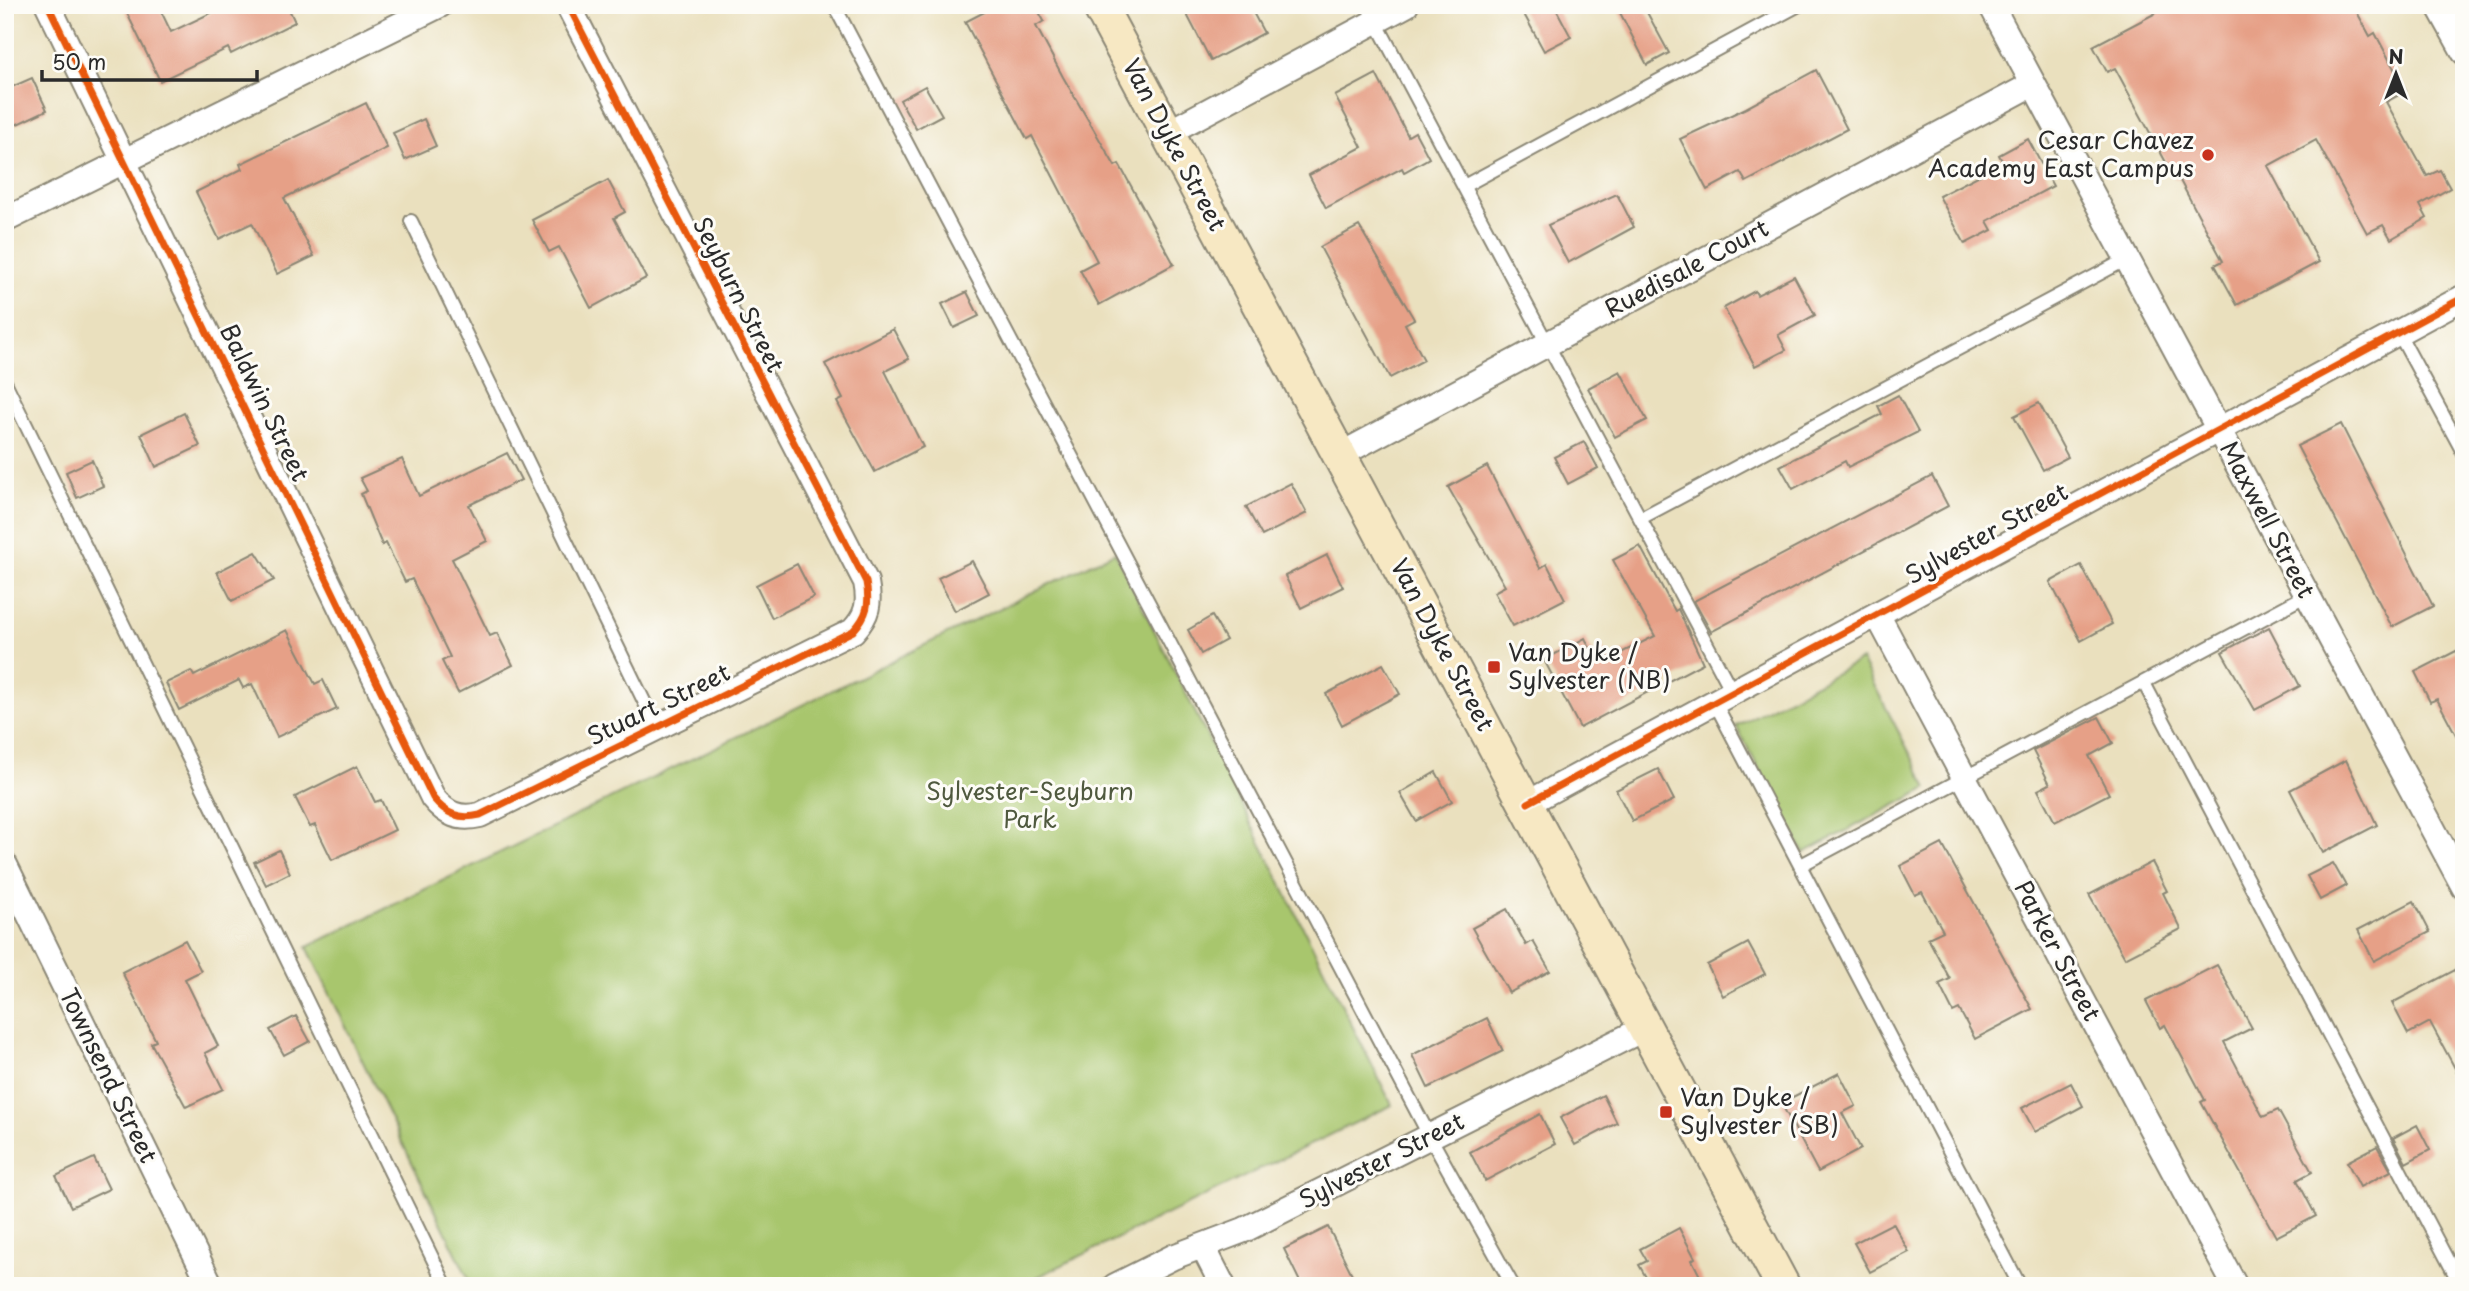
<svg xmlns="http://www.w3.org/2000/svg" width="2469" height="1291" font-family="'Playpen Sans',sans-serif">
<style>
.green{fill:#a8c66d;stroke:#6a784c;stroke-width:2}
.building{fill:#e6a087}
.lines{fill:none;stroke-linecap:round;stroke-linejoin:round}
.lane-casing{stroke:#8a8674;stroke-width:16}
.street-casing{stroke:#8a8674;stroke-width:28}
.secondary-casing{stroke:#8a8674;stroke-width:37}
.lane{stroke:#fff;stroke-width:12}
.street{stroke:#fff;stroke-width:24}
.secondary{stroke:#f7e8c3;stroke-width:33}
.cycleway-casing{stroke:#fdfcf7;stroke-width:11}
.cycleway{stroke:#e8590c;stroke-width:7}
.poi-dot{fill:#c8321e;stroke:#fdfcf7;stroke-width:2.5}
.labels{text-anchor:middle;stroke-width:6;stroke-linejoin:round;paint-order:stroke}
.poi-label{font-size:24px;fill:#2b2b2b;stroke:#fdfcf7;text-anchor:start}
.street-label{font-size:24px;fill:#2b2b2b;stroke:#fdfcf7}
.park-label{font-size:24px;fill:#505a3f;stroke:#fdfcf7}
</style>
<rect width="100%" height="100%" fill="#fdfcf7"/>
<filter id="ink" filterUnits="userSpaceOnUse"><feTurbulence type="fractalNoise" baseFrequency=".0143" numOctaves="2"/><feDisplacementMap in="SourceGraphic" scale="14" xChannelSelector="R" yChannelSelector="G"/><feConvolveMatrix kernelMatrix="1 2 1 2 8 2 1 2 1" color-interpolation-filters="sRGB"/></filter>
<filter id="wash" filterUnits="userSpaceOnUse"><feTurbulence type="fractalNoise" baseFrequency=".00686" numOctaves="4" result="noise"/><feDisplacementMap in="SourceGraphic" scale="28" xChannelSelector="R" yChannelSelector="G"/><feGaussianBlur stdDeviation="1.57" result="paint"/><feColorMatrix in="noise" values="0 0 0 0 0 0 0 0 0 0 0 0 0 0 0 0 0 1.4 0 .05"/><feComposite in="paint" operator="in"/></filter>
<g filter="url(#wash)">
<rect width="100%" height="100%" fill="#eae0be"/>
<g class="green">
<path d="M1115 552 1392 1105 1019 1286H472L307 947Z"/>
<path d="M1861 660 1928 788 1804 853 1736 726Z"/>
</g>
<g id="blocks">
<g class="building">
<path d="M123 5H158L171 32 211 13 207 5H287L295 22 231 54 228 48 160 81Z"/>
<path d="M998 5H1035L1044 21 1036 26 1063 77 1115 166 1119 164 1174 264 1099 305 1080 270 1097 261 1032 136 1027 139 965 22Z"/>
<path d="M1182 5H1249L1264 33 1211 61Z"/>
<path d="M1519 5H1554L1571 37 1544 51Z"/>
<path d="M1616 5H1643L1669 53 1647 65Z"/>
<path d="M2171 5H2353L2370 36 2375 33 2406 91 2386 102 2427 176 2440 170 2450 188 2420 205 2427 218 2391 239 2383 225 2367 233 2316 140 2268 166 2319 262 2237 305 2215 265 2223 261 2178 177 2175 179 2115 68 2107 72 2093 46Z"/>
<path d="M1816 70 1847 129 1746 182 1740 172 1707 190 1680 139 1746 108Z"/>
<path d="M1376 74 1408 136 1415 132 1429 158 1404 172 1402 168 1326 208 1309 175 1362 147 1335 96Z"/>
<path d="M32 78 47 110 5 130V90Z"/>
<path d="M925 86 942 115 916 129 900 100Z"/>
<path d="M366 103 387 148 284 198 314 256 277 274 252 223 219 239 196 192 242 169 240 164Z"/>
<path d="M424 119 436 146 405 160 393 133Z"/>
<path d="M2028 139 2053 186 1987 221 1992 230 1965 244 1939 196 2003 163 1999 155Z"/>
<path d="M608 180 625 212 614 218 646 278 591 308 559 247 549 252 532 220Z"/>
<path d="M1617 194 1634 227 1568 263 1548 225Z"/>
<path d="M1359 226 1414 319 1405 324 1424 360 1390 378 1320 247Z"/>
<path d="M1794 276 1815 315 1778 335 1786 350 1755 366 1724 308 1755 291 1757 295Z"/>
<path d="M967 292 979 316 954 328 942 304Z"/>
<path d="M893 329 909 359 885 371 923 447 875 472 837 402 843 399 825 364Z"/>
<path d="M1620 371 1647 420 1615 437 1588 388Z"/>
<path d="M1898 395 1918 432 1848 467 1845 461 1793 489 1780 466 1882 414 1878 406Z"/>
<path d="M2039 403 2068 457 2043 470 2014 416Z"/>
<path d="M184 413 200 446 156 467 141 434Z"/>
<path d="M2341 424 2433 606 2392 627 2297 446Z"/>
<path d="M1584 442 1598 468 1568 484 1554 457Z"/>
<path d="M507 453 521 480 469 505 487 541 452 559 490 636 497 633 513 665 458 693 442 661 450 657 412 579 405 582 386 543 382 545 361 494 367 491 360 478 402 459 419 496Z"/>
<path d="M92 460 103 486 77 498 66 472Z"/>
<path d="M1487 466 1540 568 1547 564 1565 599 1513 626 1494 592 1505 586 1448 487Z"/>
<path d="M1932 476 1948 506 1711 632 1694 601Z"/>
<path d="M1291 483 1307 513 1262 536 1246 507Z"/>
<path d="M1640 546 1675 611 1678 609 1703 663 1580 728 1544 660 1585 638 1593 654 1603 649 1609 659 1655 636 1613 560Z"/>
<path d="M256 552 274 580 232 601 217 572Z"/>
<path d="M1327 555 1343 587 1301 608 1285 576Z"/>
<path d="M972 561 989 593 955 611 938 578Z"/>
<path d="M797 564 814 597 772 618 756 585Z"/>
<path d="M2081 565 2112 624 2081 641 2050 582Z"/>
<path d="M1212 616 1226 640 1201 654 1188 630Z"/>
<path d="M2269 627 2300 686 2255 710 2222 652Z"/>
<path d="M287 630 315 684 323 680 337 709 277 737 252 684 243 688 239 680 179 710 166 683 191 671 194 676Z"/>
<path d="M2464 647V750L2437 699 2430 702 2415 672Z"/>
<path d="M1383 664 1400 694 1342 725 1326 694Z"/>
<path d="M2099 717 2113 743 2089 756 2109 794 2055 822 2038 790 2050 784 2033 751Z"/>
<path d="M2346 760 2377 825 2323 853 2290 790Z"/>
<path d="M357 766 375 802 381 800 395 830 332 860 315 825 310 827 295 797Z"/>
<path d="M1658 769 1674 800 1632 821 1616 790Z"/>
<path d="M1436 772 1452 801 1416 821 1400 793Z"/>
<path d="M1942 844 2032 1009 1975 1039 1959 1009 1953 1012 1939 984 1950 979 1928 938 1943 931 1922 892 1915 895 1900 866Z"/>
<path d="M279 850 290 873 266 885 254 862Z"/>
<path d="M2152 862 2167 891 2163 893 2181 929 2125 958 2089 895Z"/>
<path d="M2333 863 2346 886 2320 900 2307 876Z"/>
<path d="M2414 901 2430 932 2374 961 2358 930Z"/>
<path d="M1507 909 1526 945 1533 941 1550 971 1509 993 1472 928Z"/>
<path d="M185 940 201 971 185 979 218 1046 205 1053 223 1089 186 1107 151 1043 156 1041 122 972Z"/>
<path d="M1748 943 1765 974 1723 996 1707 965Z"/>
<path d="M2217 965 2252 1028 2224 1042 2263 1117 2278 1110 2312 1172 2297 1180 2316 1216 2276 1237 2201 1102 2205 1100 2165 1025 2160 1028 2146 1001Z"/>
<path d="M2455 970 2464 986V1085L2430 1022 2408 1034 2392 1003Z"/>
<path d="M296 1016 310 1041 284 1055 270 1030Z"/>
<path d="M1487 1018 1503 1051 1428 1088 1412 1055Z"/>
<path d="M1839 1073 1856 1106 1842 1113 1861 1149 1818 1172 1781 1103Z"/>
<path d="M2071 1083 2083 1106 2035 1132 2022 1108Z"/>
<path d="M1603 1095 1617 1123 1575 1145 1560 1118Z"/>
<path d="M1540 1114 1555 1144 1485 1181 1470 1152Z"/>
<path d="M2417 1125 2430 1150 2406 1163 2393 1138Z"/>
<path d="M2377 1146 2391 1171 2360 1187 2347 1162Z"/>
<path d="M94 1158 109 1189 71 1207 56 1176Z"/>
<path d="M1893 1223 1909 1252 1870 1272 1854 1243Z"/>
<path d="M1328 1227 1358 1286H1302L1284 1249Z"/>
<path d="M1679 1228 1695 1258 1692 1260 1705 1286H1651L1639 1265 1647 1261 1640 1249Z"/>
</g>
</g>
</g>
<g filter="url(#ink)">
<use href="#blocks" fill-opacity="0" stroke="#8a8674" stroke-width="2"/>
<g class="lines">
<g class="lane-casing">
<g id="lane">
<path d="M834 5 1430 1137 1513 1286"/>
<path d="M1367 5 1733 693"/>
<path d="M1464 186 1799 5"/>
<path d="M411 221 657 728"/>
<path d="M2398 332 2464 454"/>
<path d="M5 382 446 1286"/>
<path d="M1641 518 2127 259"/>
<path d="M2144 683 2461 1286"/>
<path d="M1715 703 2020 1286"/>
<path d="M1801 865 2307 595"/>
</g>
</g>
<g class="street-casing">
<g id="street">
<path d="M48 5 433 798C446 814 459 820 480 815L853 631C868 615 870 603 866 582L568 5"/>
<path d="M1991 5 2464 887"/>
<path d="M2438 5 2464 52"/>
<path d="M1167 133 1406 5"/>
<path d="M5 220 440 5"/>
<path d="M1340 455 2033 84"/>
<path d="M1878 616 2235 1286"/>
<path d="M1528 803 2464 297"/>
<path d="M5 865 211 1286"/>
<path d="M1203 1247 1223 1286"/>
<path d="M1115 1286 1173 1257 1244 1230 1645 1028"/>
</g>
</g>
<g class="secondary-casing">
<path id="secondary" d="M1099 5 1783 1286"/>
</g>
<use href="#lane" class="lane"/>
<use href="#street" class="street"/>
<use href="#secondary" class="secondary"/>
<g class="cycleway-casing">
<g id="cycleway">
<path d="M48 5 433 798C446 814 459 820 480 815L853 631C868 615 870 603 866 582L568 5"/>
<path d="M1528 803 2464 297"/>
</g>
</g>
<use href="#cycleway" class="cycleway"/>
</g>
</g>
<g class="poi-dot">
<circle cx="2208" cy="155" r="7"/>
<rect x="1487" y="660" width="14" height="14" rx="3.5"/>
<rect x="1659" y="1105" width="14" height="14" rx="3.5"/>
</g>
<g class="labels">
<g class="poi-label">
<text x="2194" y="149" text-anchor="end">Cesar Chavez<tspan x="2194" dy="28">Academy East Campus</tspan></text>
<text x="1508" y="661">Van Dyke /<tspan x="1508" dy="28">Sylvester (NB)</tspan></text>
<text x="1680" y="1106">Van Dyke /<tspan x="1680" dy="28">Sylvester (SB)</tspan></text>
</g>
<g class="street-label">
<text transform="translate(1174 145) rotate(62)" y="8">Van Dyke Street</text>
<text transform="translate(1687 269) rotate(-28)" y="8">Ruedisale Court</text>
<text transform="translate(738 295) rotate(63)" y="8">Seyburn Street</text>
<text transform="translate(264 403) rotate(64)" y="8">Baldwin Street</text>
<text transform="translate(2267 520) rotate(62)" y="8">Maxwell Street</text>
<text transform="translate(1987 534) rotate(-29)" y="8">Sylvester Street</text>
<text transform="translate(1442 645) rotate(62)" y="8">Van Dyke Street</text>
<text transform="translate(659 705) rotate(-26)" y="8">Stuart Street</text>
<text transform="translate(2057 951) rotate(62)" y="8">Parker Street</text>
<text transform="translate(108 1076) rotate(64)" y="8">Townsend Street</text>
<text transform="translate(1382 1161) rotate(-27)" y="8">Sylvester Street</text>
</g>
<g class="park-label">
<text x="1030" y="800">Sylvester-Seyburn<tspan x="1030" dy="28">Park</tspan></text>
</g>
</g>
<rect width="2469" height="1291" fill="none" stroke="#fdfcf7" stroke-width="28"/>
<g transform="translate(2396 74)" stroke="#fdfcf7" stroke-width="5" paint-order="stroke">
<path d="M0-5L12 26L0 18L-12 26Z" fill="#2b2b2b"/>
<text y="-10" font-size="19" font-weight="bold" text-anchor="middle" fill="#2b2b2b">N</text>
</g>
<path d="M42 70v10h215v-10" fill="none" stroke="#2b2b2b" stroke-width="3.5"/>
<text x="52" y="70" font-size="21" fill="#2b2b2b" stroke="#fdfcf7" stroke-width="5" paint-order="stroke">50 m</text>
</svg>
